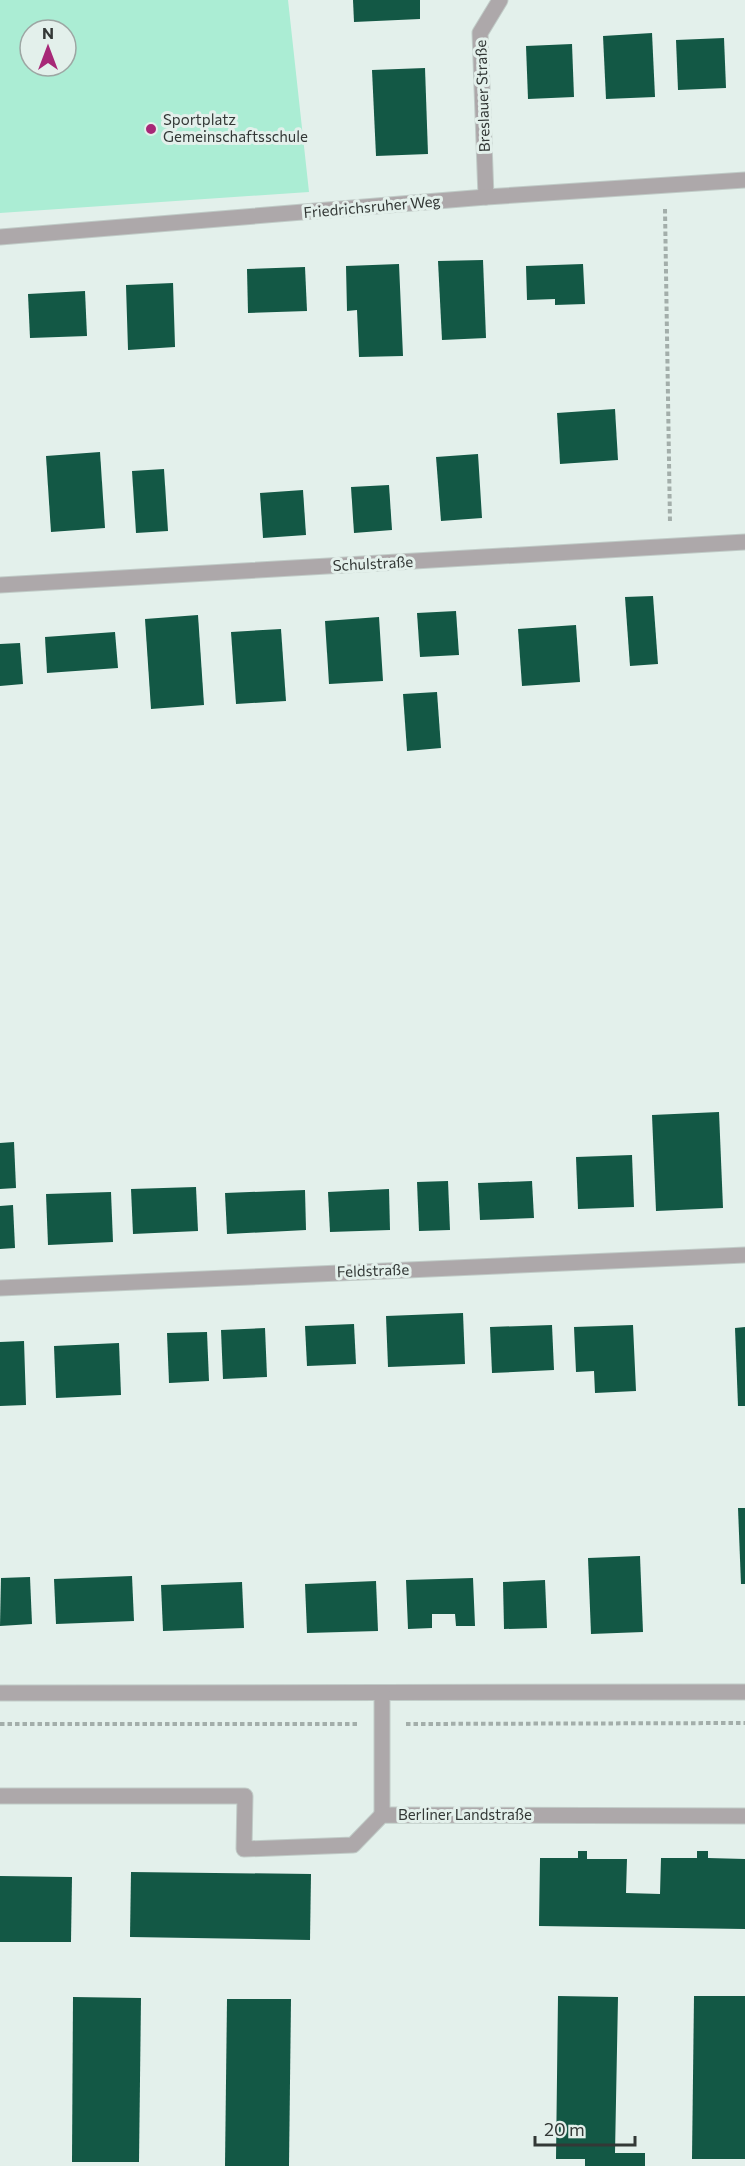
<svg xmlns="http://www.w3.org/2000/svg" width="745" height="2166" font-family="Commissioner,sans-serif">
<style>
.green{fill:#abedd4;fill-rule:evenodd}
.building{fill:#135845}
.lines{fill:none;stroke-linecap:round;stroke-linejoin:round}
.minor-casing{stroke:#c0cbc7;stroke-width:17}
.path{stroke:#a3aeaa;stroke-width:4;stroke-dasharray:4.5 3;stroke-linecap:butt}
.minor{stroke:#ada8aa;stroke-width:15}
.poi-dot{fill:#a72877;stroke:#e3f0eb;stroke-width:2}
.labels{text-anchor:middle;stroke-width:6;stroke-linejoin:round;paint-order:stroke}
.street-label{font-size:15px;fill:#333836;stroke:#e3f0eb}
.poi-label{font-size:15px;fill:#333836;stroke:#e3f0eb;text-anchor:start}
</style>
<rect width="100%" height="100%" fill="#e3f0eb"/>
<path class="green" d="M0 0H288L309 192 0 213ZM30 30H66V66H30Z"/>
<g class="building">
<path d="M353 0H420V19L354 22Z"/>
<path d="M652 33 655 97 606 99 603 36Z"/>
<path d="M724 38 726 88 678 90 676 40Z"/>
<path d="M572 44 574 97 528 99 526 46Z"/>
<path d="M425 68 428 154 376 156 372 70Z"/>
<path d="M483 260 486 338 442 340 438 261Z"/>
<path d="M399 264 403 356 359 357 357 310 347 311 346 266Z"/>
<path d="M583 264 585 304 555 305V299L527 300 526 266Z"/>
<path d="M305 267 307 311 248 313 247 269Z"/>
<path d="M173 283 175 347 128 350 126 285Z"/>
<path d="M85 291 87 336 30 338 28 294Z"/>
<path d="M615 409 618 460 560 464 557 413Z"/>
<path d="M100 452 105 528 51 532 46 456Z"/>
<path d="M478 454 482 518 441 521 436 457Z"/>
<path d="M164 469 168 531 136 533 132 471Z"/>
<path d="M389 485 392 530 354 533 351 487Z"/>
<path d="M303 490 306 535 263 538 260 493Z"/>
<path d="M653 596 658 664 630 666 625 597Z"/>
<path d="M456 611 459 655 420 657 417 613Z"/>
<path d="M198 615 204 705 151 709 145 619Z"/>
<path d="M379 617 383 681 329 684 325 621Z"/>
<path d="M576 625 580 682 522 686 518 629Z"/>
<path d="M281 629 286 701 236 704 231 632Z"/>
<path d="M115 632 118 668 47 673 45 637Z"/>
<path d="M20 643 23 684 0 686V644Z"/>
<path d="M437 692 441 748 407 751 403 694Z"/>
<path d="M719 1112 723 1208 656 1211 652 1115Z"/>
<path d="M14 1142 16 1188 0 1189V1143Z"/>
<path d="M632 1155 634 1207 578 1209 576 1157Z"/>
<path d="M448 1181 450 1230 419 1231 417 1182Z"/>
<path d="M532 1181 534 1218 480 1220 478 1183Z"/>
<path d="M196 1187 198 1231 133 1234 131 1189Z"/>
<path d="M389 1189 390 1230 330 1232 328 1192Z"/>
<path d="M305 1190 306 1230 227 1234 225 1193Z"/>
<path d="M111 1192 113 1242 48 1245 46 1194Z"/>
<path d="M13 1205 15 1248 0 1249V1206Z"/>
<path d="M463 1313 465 1364 388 1367 386 1316Z"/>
<path d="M354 1324 356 1364 307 1366 305 1326Z"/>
<path d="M552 1325 554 1370 492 1373 490 1327Z"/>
<path d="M633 1325 636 1391 595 1393 594 1371 576 1372 574 1327Z"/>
<path d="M745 1327V1406H738L735 1328Z"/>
<path d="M265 1328 267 1377 223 1379 221 1330Z"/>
<path d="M207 1332 209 1381 169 1383 167 1333Z"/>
<path d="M24 1341 26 1405 0 1406V1342Z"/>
<path d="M119 1343 121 1395 56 1398 54 1346Z"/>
<path d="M738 1508H745V1584H741Z"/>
<path d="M640 1556 643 1632 591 1634 588 1558Z"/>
<path d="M132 1576 134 1621 56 1624 54 1579Z"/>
<path d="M30 1577 32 1624 0 1626 1 1578Z"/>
<path d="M473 1578 475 1626H456L455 1614H432V1628L408 1629 406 1580Z"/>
<path d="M545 1580 547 1628 504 1629 503 1582Z"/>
<path d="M376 1581 378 1631 307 1633 305 1584Z"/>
<path d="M242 1582 244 1628 163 1631 161 1585Z"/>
<path d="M578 1851H587V1859H627L626 1893 660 1894 661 1858H697V1851H708V1858L745 1859V1929L539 1926 540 1858H578Z"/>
<path d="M131 1872 311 1874 310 1940 130 1937Z"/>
<path d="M0 1876 72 1877 71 1942H0Z"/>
<path d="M558 1996 618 1997 615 2153H645V2166H585V2159H556Z"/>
<path d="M694 1996H745V2159H692Z"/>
<path d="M73 1997 141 1998 139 2162H72Z"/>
<path d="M227 1999H291L289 2166H225Z"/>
</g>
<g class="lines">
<g class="minor-casing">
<g id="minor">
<path d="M486 197 480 33 500 0"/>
<path d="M0 237 486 197 745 180"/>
<path d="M0 585 745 542"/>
<path d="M0 1288 745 1255"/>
<path d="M0 1693 745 1692"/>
<path d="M382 1693V1815"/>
<path d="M0 1796H245L244 1849 353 1845 382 1815 745 1816"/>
</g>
</g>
<g class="path">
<path d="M665 209 670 523"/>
<path d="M0 1724H359"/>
<path d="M406 1724 745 1723"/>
</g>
<use href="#minor" class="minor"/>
</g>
<circle class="poi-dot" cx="151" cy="129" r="6"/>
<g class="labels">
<g class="street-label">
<text transform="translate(483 96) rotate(-92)" y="5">Breslauer Straße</text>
<text transform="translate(372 207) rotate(-5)" y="5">Friedrichsruher Weg</text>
<text transform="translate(373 564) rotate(-3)" y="5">Schulstraße</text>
<text transform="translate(373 1271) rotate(-2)" y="5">Feldstraße</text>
<text x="465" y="1820">Berliner Landstraße</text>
</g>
<g class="poi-label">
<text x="163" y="125">Sportplatz<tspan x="163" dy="17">Gemeinschaftsschule</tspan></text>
</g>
</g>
<g transform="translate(48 48)"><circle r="28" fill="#e3f0eb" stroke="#9da6a3" stroke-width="1.5"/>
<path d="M0-4.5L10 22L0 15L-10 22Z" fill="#a72877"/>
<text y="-9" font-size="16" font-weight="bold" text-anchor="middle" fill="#333836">N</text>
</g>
<path d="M535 2136v9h100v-9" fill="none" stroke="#333836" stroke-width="3"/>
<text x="544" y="2136" font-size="18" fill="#333836" stroke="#e3f0eb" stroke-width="4.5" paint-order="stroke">20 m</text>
</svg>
